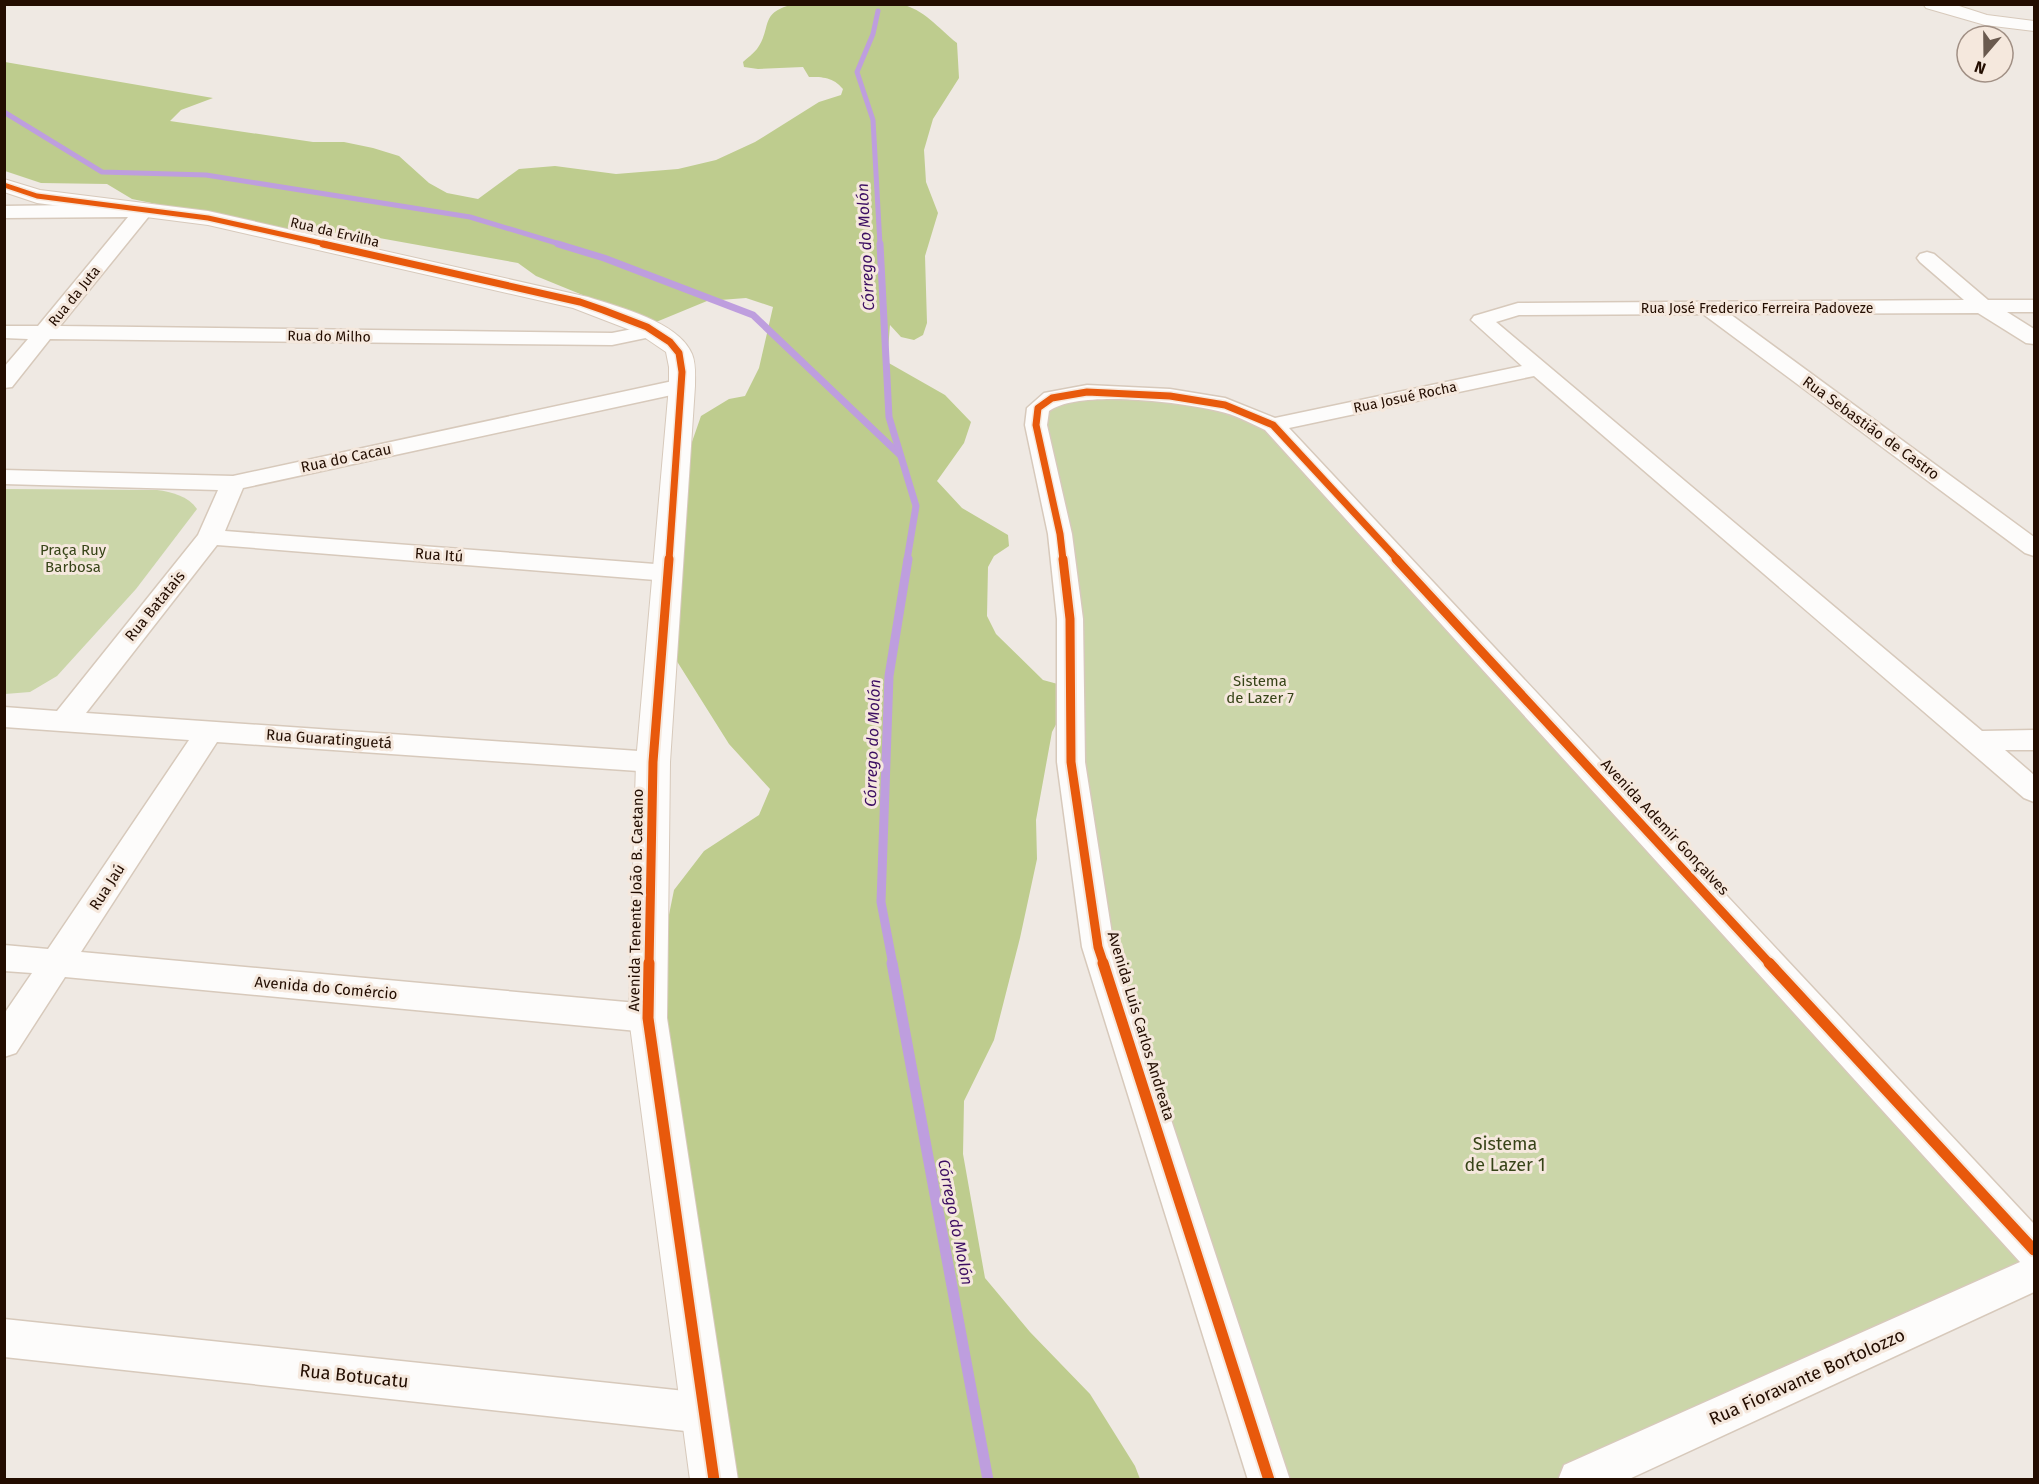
<svg xmlns="http://www.w3.org/2000/svg" width="2039" height="1484" font-family="'Fira Sans',sans-serif">
<style>
.green{fill:#cbd6a9}
.forest{fill:#becc8e}
.lines{fill:none;stroke-linecap:round;stroke-linejoin:round}
.stream-far3{stroke:#be9ede;stroke-width:5}
.stream-far2{stroke:#be9ede;stroke-width:7}
.stream-far1{stroke:#be9ede;stroke-width:9}
.stream{stroke:#be9ede;stroke-width:11}
.minor-casing{stroke:#d7c9bb;stroke-width:3}
.tertiary-casing{stroke:#d7c9bb;stroke-width:2}
.primary-casing{stroke:#d7c9bb;stroke-width:2}
.minor{fill:#fdfcfb;fill-rule:evenodd}
.tertiary{fill:#fdfcfb;fill-rule:evenodd}
.primary{fill:#fdfcfb;fill-rule:evenodd}
.cycleway-far3-casing{stroke:#f5e8dd;stroke-width:8}
.cycleway-far2-casing{stroke:#f5e8dd;stroke-width:10}
.cycleway-far1-casing{stroke:#f5e8dd;stroke-width:13}
.cycleway-casing{stroke:#f5e8dd;stroke-width:15}
.cycleway-far3{stroke:#e8590c;stroke-width:5}
.cycleway-far2{stroke:#e8590c;stroke-width:7}
.cycleway-far1{stroke:#e8590c;stroke-width:9}
.cycleway{stroke:#e8590c;stroke-width:11}
.labels{text-anchor:middle;stroke-width:6;stroke-linejoin:round;paint-order:stroke}
.far-street-label{font-size:14px;fill:#230d00;stroke:#f5e8dd}
.street-label{font-size:15px;fill:#230d00;stroke:#f5e8dd}
.park-label{font-size:15px;fill:#374418;stroke:#f5e8dd}
.water-label{font-size:16px;font-style:italic;fill:#3c0d62;stroke:#f5e8dd}
.near-park-label{font-size:18px;fill:#374418;stroke:#f5e8dd}
.near-street-label{font-size:18px;fill:#230d00;stroke:#f5e8dd}
</style>
<rect width="100%" height="100%" fill="#efe9e3"/>
<g class="green">
<path d="M1170 396 1273 425 2034 1250V1274L1579 1479H1269L1098 947 1038 408 1052 398Z"/>
<path d="M4 489 157 490C172 492 188 496 197 509L136 589 57 676 30 692 5 694Z"/>
</g>
<path class="forest" d="M794 4H900C924 9 938 28 957 43L959 78 933 119 924 150 926 182 938 213 925 256 927 323 923 335 914 340 901 337 890 325 887 362 945 395 971 422 964 443 937 481 962 508 1008 535 1009 546 994 556 988 567 987 616 996 634 1043 680 1065 686 1083 673 1052 732 1036 820 1037 859 1020 938 994 1040 964 1101 963 1154 985 1278 1030 1332 1090 1394 1135 1466 1140 1479 724 1480 655 984 674 890 704 851 759 815 770 789 729 744 673 655 678 482 701 416 729 399 745 396 759 368 773 307 746 298 707 301 644 327 585 307V296L536 276 518 263 357 234 288 231 132 199 107 184 41 183 5 171V62L213 98 181 110 170 121 313 142H344L373 148 399 156 429 183 447 193 478 199 519 169 555 166 616 174 678 169 716 160 755 142 819 102 841 95 843 89C833 77 823 77 809 77L803 67 758 69 744 67 743 62C747 58 753 54 757 49 773 26 758 13 794 4Z"/>
<g class="lines">
<g class="stream-far3">
<path d="M878 11 873 34 857 72 873 120 880 245"/>
<path d="M4 112 102 172 206 175 470 217 563 245"/>
</g>
<g class="stream-far2">
<path d="M558 244 604 258 753 315 899 454"/>
<path d="M880 244 889 417 916 506 907 560"/>
</g>
<path class="stream-far1" d="M893 965 881 902 889 676 908 559"/>
<path class="stream" d="M892 963 988 1480"/>
<g class="minor-casing">
<g id="minor">
<path d="M144 204 151 206 154 210 60 326 612 333 653 325 660 327 664 331 660 335 612 345 50 339 12 387 4 388V367L28 339 4 338V326H38L128 217 4 218V206Z"/>
<path d="M1927 252 1934 254 1988 300H2034V312H2007L2034 329V344L2026 343 1978 313 1730 314 2034 537V556L2025 553 1703 314 1519 315 1496 322 1982 731 2034 730V750H2005L2034 775V802L2024 798 1534 376 1289 428 2034 1224V1292L1627 1480H1558L1564 1465 2020 1262 1265 430C1250 423 1234 414 1218 411 1181 402 1079 389 1049 411L1047 425 1072 534 1083 619 1085 762 1114 947 1290 1480H1248L1082 947 1057 762V619L1048 534 1025 425 1027 408 1044 393 1087 385 1170 389 1225 398 1275 418 1522 366 1471 320 1474 316 1518 303 1964 300 1920 262 1917 258 1920 254Z"/>
<path d="M682 379 690 381 693 386 690 391 243 488 225 531 668 565 677 567 681 573 677 579 668 581 217 545 86 713 653 752 663 755 667 762 663 769 653 772 217 742 81 952 648 1004 660 1008 665 1018 660 1028 648 1032 65 977 16 1053 4 1057V1014L32 973 4 971V945L48 949 189 740 4 727V707L57 711 198 535 218 490 4 484V470L233 476Z"/>
<path d="M4 1319 704 1393 718 1399 724 1413 718 1427 704 1433 4 1357Z"/>
</g>
</g>
<g class="tertiary-casing">
<path id="tertiary" d="M4 179 40 190 208 211 588 297C619 307 679 322 692 354 696 364 695 375 695 386L670 762 667 1018 738 1480H690L629 1018 636 762 669 386V367L666 352 638 333 573 308 208 225 37 203 4 192Z"/>
</g>
<g class="primary-casing">
<path id="primary" d="M1923 4H1953L1987 15 2034 21V31L1985 25 1926 8Z"/>
</g>
<use href="#minor" class="minor"/>
<use href="#tertiary" class="tertiary"/>
<use href="#primary" class="primary"/>
<g class="cycleway-far3-casing">
<path id="cycleway-far3" d="M4 185 37 196 208 218 330 245"/>
</g>
<g class="cycleway-far2-casing">
<g id="cycleway-far2">
<path d="M323 244 580 302 603 310 647 327 670 342 679 353 682 372 669 560"/>
<path d="M1063 560 1060 534 1036 425 1038 408 1052 398 1087 392 1170 396 1225 405 1273 425 1398 560"/>
</g>
</g>
<g class="cycleway-far1-casing">
<g id="cycleway-far1">
<path d="M1063 559 1070 619 1071 762 1098 947 1104 965"/>
<path d="M1396 559 1771 965"/>
<path d="M649 965 653 762 669 559"/>
</g>
</g>
<g class="cycleway-casing">
<g id="cycleway">
<path d="M649 963 648 1018 714 1480"/>
<path d="M1103 963 1269 1480"/>
<path d="M1769 963 2034 1250"/>
</g>
</g>
<use href="#cycleway-far3" class="cycleway-far3"/>
<use href="#cycleway-far2" class="cycleway-far2"/>
<use href="#cycleway-far1" class="cycleway-far1"/>
<use href="#cycleway" class="cycleway"/>
</g>
<g class="labels">
<g class="far-street-label">
<text transform="translate(335 232) rotate(13)" y="5">Rua da Ervilha</text>
<text transform="translate(74 296) rotate(-51)" y="5">Rua da Juta</text>
<text x="1757" y="313">Rua José Frederico Ferreira Padoveze</text>
<text transform="translate(329 336) rotate(1)" y="5">Rua do Milho</text>
<text transform="translate(1405 397) rotate(-12)" y="5">Rua Josué Rocha</text>
</g>
<g class="street-label">
<text transform="translate(1871 428) rotate(36)" y="5">Rua Sebastião de Castro</text>
<text transform="translate(346 458) rotate(-12)" y="5">Rua do Cacau</text>
<text transform="translate(439 555) rotate(4)" y="5">Rua Itú</text>
<text transform="translate(155 606) rotate(-51)" y="5">Rua Batatais</text>
<text transform="translate(329 739) rotate(4)" y="5">Rua Guaratinguetá</text>
<text transform="translate(1665 827) rotate(47)" y="5">Avenida Ademir Gonçalves</text>
<text transform="translate(107 887) rotate(-57)" y="5">Rua Jaú</text>
<text transform="translate(636 900) rotate(-89)" y="5">Avenida Tenente João B. Caetano</text>
<text transform="translate(326 988) rotate(5)" y="5">Avenida do Comércio</text>
<text transform="translate(1141 1026) rotate(73)" y="5">Avenida Luis Carlos Andreata</text>
</g>
<g class="park-label">
<text x="73" y="555">Praça Ruy<tspan x="73" dy="17">Barbosa</tspan></text>
<text x="1260" y="686">Sistema<tspan x="1260" dy="17">de Lazer 7</tspan></text>
</g>
<g class="water-label">
<text transform="translate(865 247) rotate(-93)" y="6">Córrego do Molón</text>
<text transform="translate(872 743) rotate(-88)" y="6">Córrego do Molón</text>
<text transform="translate(956 1222) rotate(79)" y="6">Córrego do Molón</text>
</g>
<g class="near-park-label">
<text x="1505" y="1150">Sistema<tspan x="1505" dy="21">de Lazer 1</tspan></text>
</g>
<g class="near-street-label">
<text transform="translate(354 1376) rotate(6)" y="6">Rua Botucatu</text>
<text transform="translate(1807 1377) rotate(-24)" y="6">Rua Fioravante Bortolozzo</text>
</g>
</g>
<rect width="2039" height="1484" fill="none" stroke="#230d00" stroke-width="12"/>
<g transform="translate(1985 54) rotate(200)"><circle r="28" fill="#f5e8dd" stroke="#a19085" stroke-width="1.5"/>
<path d="M0-4.5L10 22L0 15L-10 22Z" fill="#6a5a4f"/>
<text y="-9" font-size="16" font-weight="bold" text-anchor="middle" fill="#230d00">N</text>
</g>
</svg>
